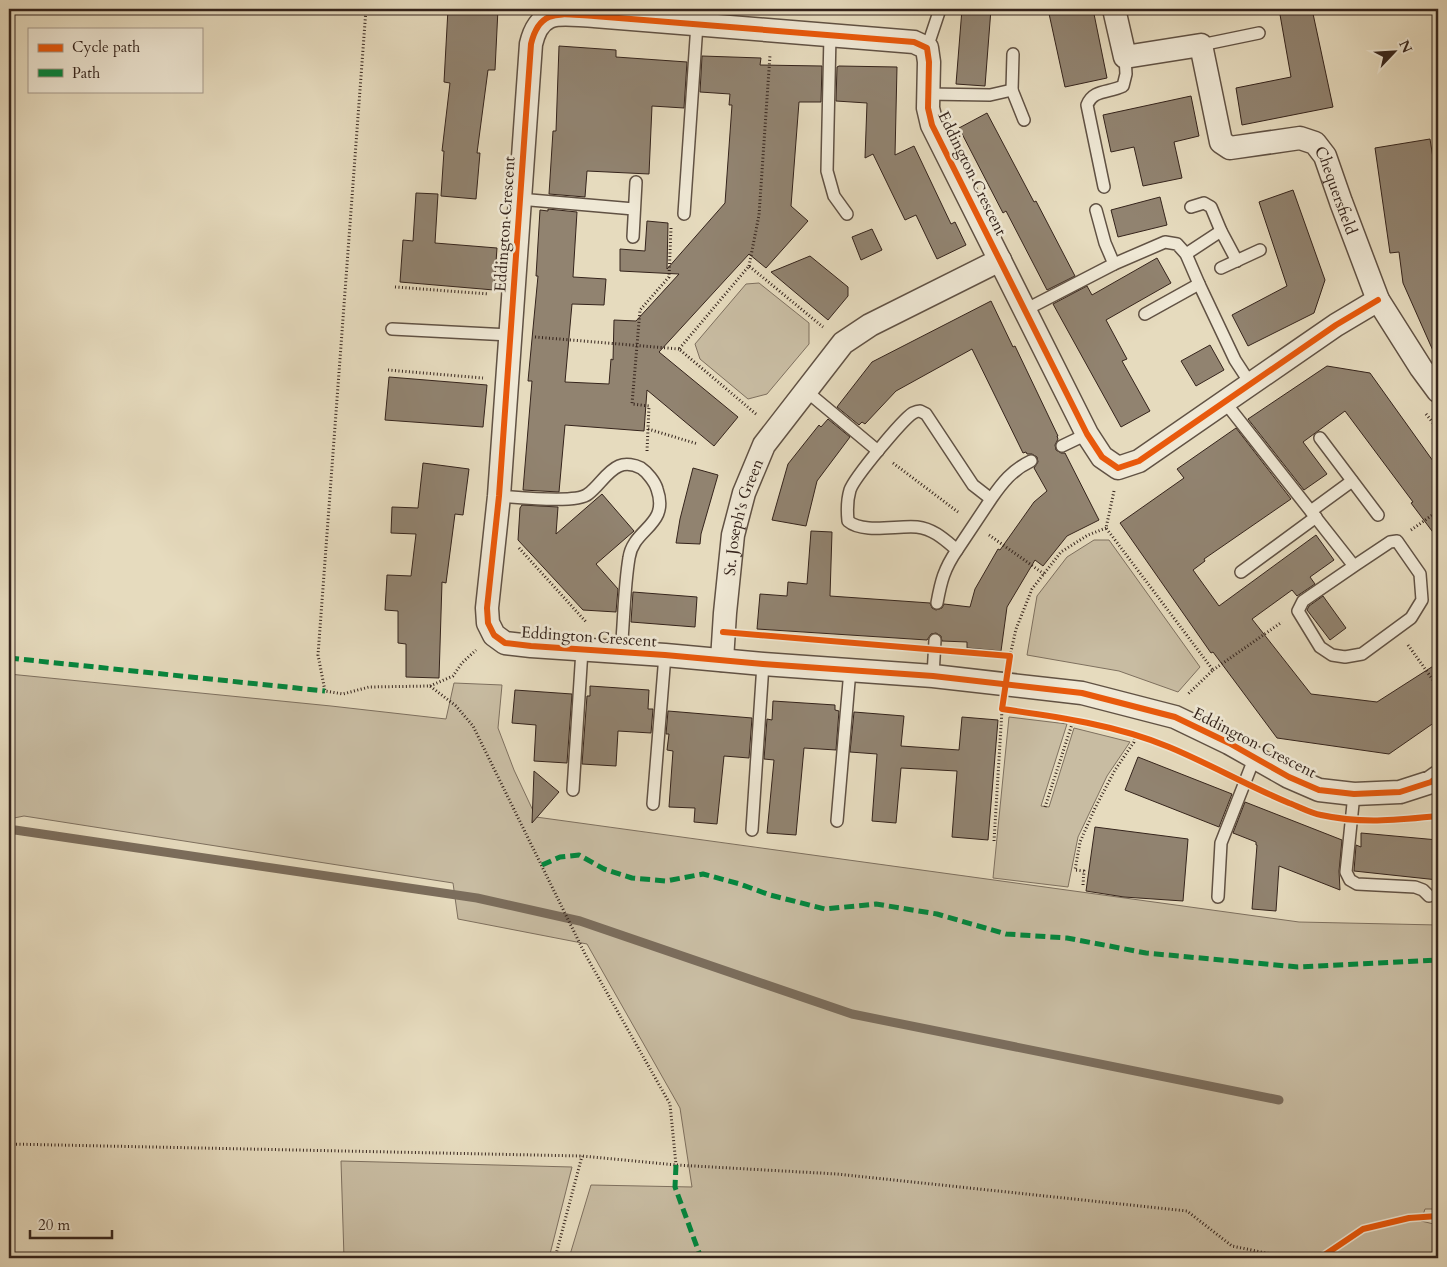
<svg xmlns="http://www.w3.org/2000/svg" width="1447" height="1267" font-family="Cardo,serif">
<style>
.green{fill:#c8bca2;stroke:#7e705f}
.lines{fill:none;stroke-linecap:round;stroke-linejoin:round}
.stream{stroke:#7b6d5c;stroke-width:9}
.building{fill:#918370;stroke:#35241c}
.lane-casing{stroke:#615244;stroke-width:14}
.street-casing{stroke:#615244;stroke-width:25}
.path{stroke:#35241c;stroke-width:3;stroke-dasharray:1 2.5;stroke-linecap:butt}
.lane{stroke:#efe8d5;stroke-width:11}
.street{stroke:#efe8d5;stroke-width:22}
.quiet{stroke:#00873e;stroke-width:5;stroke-dasharray:10 5;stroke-linecap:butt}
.cycleway-casing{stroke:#efe8d5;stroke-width:9}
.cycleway{stroke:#e8590c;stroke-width:6}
.labels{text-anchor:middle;stroke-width:5;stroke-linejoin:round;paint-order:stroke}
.street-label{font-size:16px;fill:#35241c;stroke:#efe8d5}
</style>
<rect width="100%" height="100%" fill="#e6dbbe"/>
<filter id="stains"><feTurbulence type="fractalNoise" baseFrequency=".004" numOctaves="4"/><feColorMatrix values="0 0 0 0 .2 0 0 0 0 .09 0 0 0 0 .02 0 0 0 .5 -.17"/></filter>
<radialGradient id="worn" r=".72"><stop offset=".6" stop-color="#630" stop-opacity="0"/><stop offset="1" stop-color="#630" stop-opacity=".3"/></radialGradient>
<g class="green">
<path d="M759 283 809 323V344L767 394 748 399 700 359 695 344 746 284Z"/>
<path d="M1094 540H1109L1200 667 1178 692 1119 671 1027 655 1037 596 1067 557Z"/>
<path d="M9 674 331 706 446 719 454 683 502 685 498 728 514 770 536 817 1299 922 1438 925V1209H1425L1421 1221 1438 1225V1258H569L591 1185 692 1187 680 1108 587 944 458 919 453 883 24 816 9 819Z"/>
<path d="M1009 717 1067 724 1041 806 1049 807 1074 728 1130 742 1107 776 1078 837 1068 887 993 878Z"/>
<path d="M341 1161 572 1167 549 1258H344Z"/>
</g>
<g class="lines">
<path class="stream" d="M9 831 15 830 477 898 580 921 852 1014 1279 1100"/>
</g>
<g class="building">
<path d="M448 9H498L495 70H488L477 153H480L476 199 441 196 444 151H442L450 83 444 82Z"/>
<path d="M962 9H991L985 86 956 84Z"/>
<path d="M1048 9H1093L1107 78 1065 87Z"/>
<path d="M1279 9H1312L1333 107 1242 125 1236 88 1291 77Z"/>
<path d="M559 46 616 50V57L687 62 684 108 652 106 649 174 587 171 585 197 549 194 553 131H556Z"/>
<path d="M702 56 761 58 760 65 822 66 821 102H799L791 206 808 221 766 268 749 254 659 352 738 417 714 446 647 390 644 431 565 425 559 492 523 490 532 381H528L538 276H536L540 210 548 211V209L577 212 573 277 606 279 604 305 572 304 565 382 609 384 611 359 613 360 614 320 636 321 679 274 620 271V249L645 251 647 221 668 223 667 269 725 203 732 105H729L730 94 700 92Z"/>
<path d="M839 66 897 67 895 155 914 146 951 224 955 222 966 245 937 259 916 215 905 220 873 154 865 158 867 103 836 101 837 67Z"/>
<path d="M1191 96 1199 136 1174 142 1182 178 1143 186 1134 147 1111 152 1103 115Z"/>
<path d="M987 113 1034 202 1036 201 1075 276 1047 290 1006 211 1003 213 959 128Z"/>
<path d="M1430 139 1438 190V362L1403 283 1399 252 1390 253 1375 148Z"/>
<path d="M1293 190 1325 280 1314 313 1248 346 1232 315 1287 286 1259 202Z"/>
<path d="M416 193 438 194 435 243 497 248 494 290 400 282 403 240 413 241Z"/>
<path d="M1160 197 1167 225 1118 237 1111 210Z"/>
<path d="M872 229 882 250 861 260 852 237Z"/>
<path d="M810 256 848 287V296L828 320 771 272Z"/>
<path d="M1157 258 1171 283 1106 320 1127 359 1122 361 1150 411 1121 427 1053 304 1087 286 1092 295Z"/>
<path d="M991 301 1013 347 1015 346 1058 436H1057L1058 439 1055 445 1056 450 1061 453H1065L1099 520 1067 536 1043 566 1035 560 1007 607 1001 651 967 648V642L942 641 941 636 936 633 931 634 927 640 757 629 760 594 787 596 788 582 807 584 811 531 832 532 830 596 930 603 932 608 936 610 942 608 944 604 970 607 975 589 998 549 1000 550 1034 502 1047 491 1034 468 1038 462 1037 457 1032 454H1027L1026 452 1023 453 972 349 896 391 865 424 862 422 859 425 837 407 872 362Z"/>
<path d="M1210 345 1224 370 1196 386 1181 361Z"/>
<path d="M1327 366 1370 373 1438 468V539L1411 503 1413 502 1345 411 1303 442 1327 474 1304 490 1248 419Z"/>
<path d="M389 377 487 385 483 427 385 420Z"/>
<path d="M828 419 850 437 817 481 806 526 772 520 788 464 819 425 821 427Z"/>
<path d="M1236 428 1291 499 1204 559 1205 561 1193 570 1219 606 1316 535 1334 560 1310 577 1315 584 1297 596 1292 590 1252 619 1311 694 1377 702 1438 663V720L1389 754 1277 738 1213 652 1211 653 1120 523 1184 478 1177 469Z"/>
<path d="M423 463 469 469 463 515 455 514 446 583 442 582 439 678 406 677V644L398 643V611L385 610 387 575 411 576 416 534 391 533 392 507 418 508Z"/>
<path d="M693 468 718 475 701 534 700 544 676 543 680 519Z"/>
<path d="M602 494 634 531 596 564 618 589 616 612 583 610 518 540 520 508 522 505 558 507 556 534Z"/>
<path d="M633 592 697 597 695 627 631 622Z"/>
<path d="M1323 596 1346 628 1330 640 1307 610 1309 606Z"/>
<path d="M590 686 649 690 648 709H653L651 733 618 731 616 766 582 764 587 696H590Z"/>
<path d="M515 690 572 694 567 763 534 761 536 725 512 723Z"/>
<path d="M773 701 835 705V710L839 711 836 750 804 748 796 835 767 833 774 760 764 759 767 719 772 720Z"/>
<path d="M668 711 752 718 749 758 724 756 717 824 694 822 695 808 669 807 673 751 667 750 669 734H666Z"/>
<path d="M854 712 904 716 901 746 959 750 962 717 998 720 988 840 952 837 957 771 901 768 896 823 872 821 877 754 850 752Z"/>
<path d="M1138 757 1232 794 1219 827 1125 790Z"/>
<path d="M534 771 559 792 532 823Z"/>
<path d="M1245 802 1342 840 1339 871 1340 890 1279 866 1276 911 1252 909 1257 845H1256V842L1233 833Z"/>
<path d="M1095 827 1188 839 1183 901 1124 897 1086 891Z"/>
<path d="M1361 833 1438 840V880L1354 871 1356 845 1361 847Z"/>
</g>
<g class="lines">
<g class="lane-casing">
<g id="lane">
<path d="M830 35 827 171 834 196 847 214"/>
<path d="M1201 45 1259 33"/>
<path d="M927 48 940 9"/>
<path d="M1013 54 1012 90 1024 120"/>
<path d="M928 94 990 95 1012 90"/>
<path d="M1104 187 1087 105C1093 89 1109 93 1123 86L1126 74 1125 57"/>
<path d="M519 199 634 209"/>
<path d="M1191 207 1204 203 1211 207 1221 231 1237 261"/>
<path d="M1096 210 1105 243 1114 264"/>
<path d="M684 214 697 24"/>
<path d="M633 237 636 182"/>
<path d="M1186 254 1221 231"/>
<path d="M1221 268 1260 250"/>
<path d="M1025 310 1114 264 1165 242 1177 244 1186 254 1199 284 1235 360 1250 383"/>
<path d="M1145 314 1199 284"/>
<path d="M392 329 510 335"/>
<path d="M805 390 878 451"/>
<path d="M1224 401 1354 566 1390 542 1397 541 1420 574 1422 600 1411 618 1362 654 1345 657 1332 655 1320 647 1298 611 1303 601 1354 566"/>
<path d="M1320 438 1378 515"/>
<path d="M1062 446 1087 434"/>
<path d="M499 496C517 497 576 504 588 494 599 486 607 471 619 466 626 463 635 465 641 468 647 472 655 482 657 489 670 526 633 528 629 558 624 588 624 621 621 652"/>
<path d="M991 499 957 550C945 540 934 529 917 527 898 525 863 534 848 521 847 511 847 500 850 490 854 478 902 420 913 413 915 412 919 411 920 411L926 414 973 485 991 499C1002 483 1012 470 1031 461"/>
<path d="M1311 511 1352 481"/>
<path d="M1241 572 1316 517"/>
<path d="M937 603C941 581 944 569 957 550"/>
<path d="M933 676 935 640"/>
<path d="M573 790 582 650"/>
<path d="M1354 794 1346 872 1350 880 1357 884 1415 887 1423 890 1429 896"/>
<path d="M653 804 665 655"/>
<path d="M837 821 850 670"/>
<path d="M752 830 763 664"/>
<path d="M1218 897 1221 843 1254 759"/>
</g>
</g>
<g class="street-casing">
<g id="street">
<path id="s1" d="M1114 9 1125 57 1201 45 1221 142 1230 148 1300 138 1315 143 1325 156 1341 202 1378 300 1421 368 1438 391"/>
<path d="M1378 300 1336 325 1139 461 1118 468 1102 457 1087 434 932 125 928 108 929 62 927 48 914 42 594 16C562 15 540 6 531 44L499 496 487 608 488 623 494 635 505 643 531 646 665 655 763 664 933 676 1082 693 1175 717 1229 743 1289 777 1319 790 1354 794 1400 792 1431 782 1438 777"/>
<path id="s2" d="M722 660 725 613 733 535 744 493 764 445 843 343 870 325 1000 260"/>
</g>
</g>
<g class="path">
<path d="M366 9 318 655 325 691 343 694 369 687 430 686 456 706 473 726 585 954 670 1104 676 1165"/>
<path d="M671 228 669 277 640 310 632 404 649 406 648 429 698 444"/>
<path d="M749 266 759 215 770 55"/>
<path d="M395 287 489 294"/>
<path d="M535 337 679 349"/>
<path d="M388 370 483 378"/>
<path d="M756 414 679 349 749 266 823 327"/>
<path d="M1426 414 1438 429"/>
<path d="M647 451 648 429"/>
<path d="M893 463 958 512"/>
<path d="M1114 491 1106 528 1213 670 1187 695"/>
<path d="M1411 530 1438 511"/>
<path d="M989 535 1044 574"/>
<path d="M519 548 587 623"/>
<path d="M1408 645 1438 687"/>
<path d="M1010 656 1016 629 1032 589 1061 552 1088 535 1106 528"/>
<path d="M1213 670 1282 622"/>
<path d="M430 686 453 676 462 663 476 650"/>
<path d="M1045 807 1074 718"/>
<path d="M994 841 1002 710"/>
<path d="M1083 885 1084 871 1075 870 1080 842 1095 808 1115 770 1134 742 1135 735"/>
<path d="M9 1144 582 1156 676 1165 837 1174 1187 1211 1232 1246 1290 1258"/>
<path d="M555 1258 582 1156"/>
</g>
<use href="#lane" class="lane"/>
<use href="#street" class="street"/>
<g class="quiet">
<path d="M9 658 325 691"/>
<path d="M542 865 560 857 579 855 604 869 632 878 666 881 703 874 740 884 770 895 825 909 876 904 937 914 1006 934 1067 938 1146 953 1298 967 1438 960"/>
<path d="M676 1165 675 1187 701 1258"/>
</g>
<g class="cycleway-casing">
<g id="cycleway">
<path d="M1378 300 1336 325 1139 461 1118 468 1102 457 1087 434 932 125 928 108 929 62 927 48 914 42 594 16C562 15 540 6 531 44L499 496 487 608 488 623 494 635 505 643 531 646 665 655 763 664 933 676 1082 693 1175 717 1229 743 1289 777 1319 790 1354 794 1400 792 1431 782 1438 777"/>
<path d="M723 632 1010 656 1002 709C1059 717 1116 725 1169 747 1210 764 1248 786 1289 803 1300 807 1310 813 1321 815 1362 824 1397 820 1438 816"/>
<path d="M1320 1258 1363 1229 1409 1218 1438 1216"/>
</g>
</g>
<use href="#cycleway" class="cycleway"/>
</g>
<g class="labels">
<g class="street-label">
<text transform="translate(973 173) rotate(64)" y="6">Eddington Crescent</text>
<text dy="6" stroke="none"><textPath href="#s1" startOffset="375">Chequersfield</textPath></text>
<text transform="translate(504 224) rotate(-86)" y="6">Eddington Crescent</text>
<text dy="6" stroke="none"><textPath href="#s2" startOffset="145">St. Joseph's Green</textPath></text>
<text transform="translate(589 636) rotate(4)" y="6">Eddington Crescent</text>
<text transform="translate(1255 742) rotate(27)" y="6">Eddington Crescent</text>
</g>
</g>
<rect width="1447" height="1267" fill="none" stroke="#e6dbbe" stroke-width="30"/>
<rect x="10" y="10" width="1427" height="1247" fill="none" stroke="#35241c" stroke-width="2.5"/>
<rect x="15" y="15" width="1417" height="1237" fill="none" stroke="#35241c"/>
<rect x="28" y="28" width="175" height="65" fill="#efe8d5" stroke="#a59a8b"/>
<rect x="38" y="44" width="25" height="8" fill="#e8590c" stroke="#a59a8b"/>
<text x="72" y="52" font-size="15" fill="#35241c">Cycle path</text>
<rect x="38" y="69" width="25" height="8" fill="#00873e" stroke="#a59a8b"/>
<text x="72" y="78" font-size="15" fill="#35241c">Path</text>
<g transform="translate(1394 52) rotate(65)" stroke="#efe8d5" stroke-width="4" paint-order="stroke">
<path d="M0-4L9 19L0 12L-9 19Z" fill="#35241c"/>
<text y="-8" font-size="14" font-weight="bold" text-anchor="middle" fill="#35241c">N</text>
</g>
<path d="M30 1230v8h82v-8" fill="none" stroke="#35241c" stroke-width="2.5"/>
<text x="38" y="1230" font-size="15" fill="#35241c" stroke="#efe8d5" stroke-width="4" paint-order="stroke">20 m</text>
<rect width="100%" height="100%" filter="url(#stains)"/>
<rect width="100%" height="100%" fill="url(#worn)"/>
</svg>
